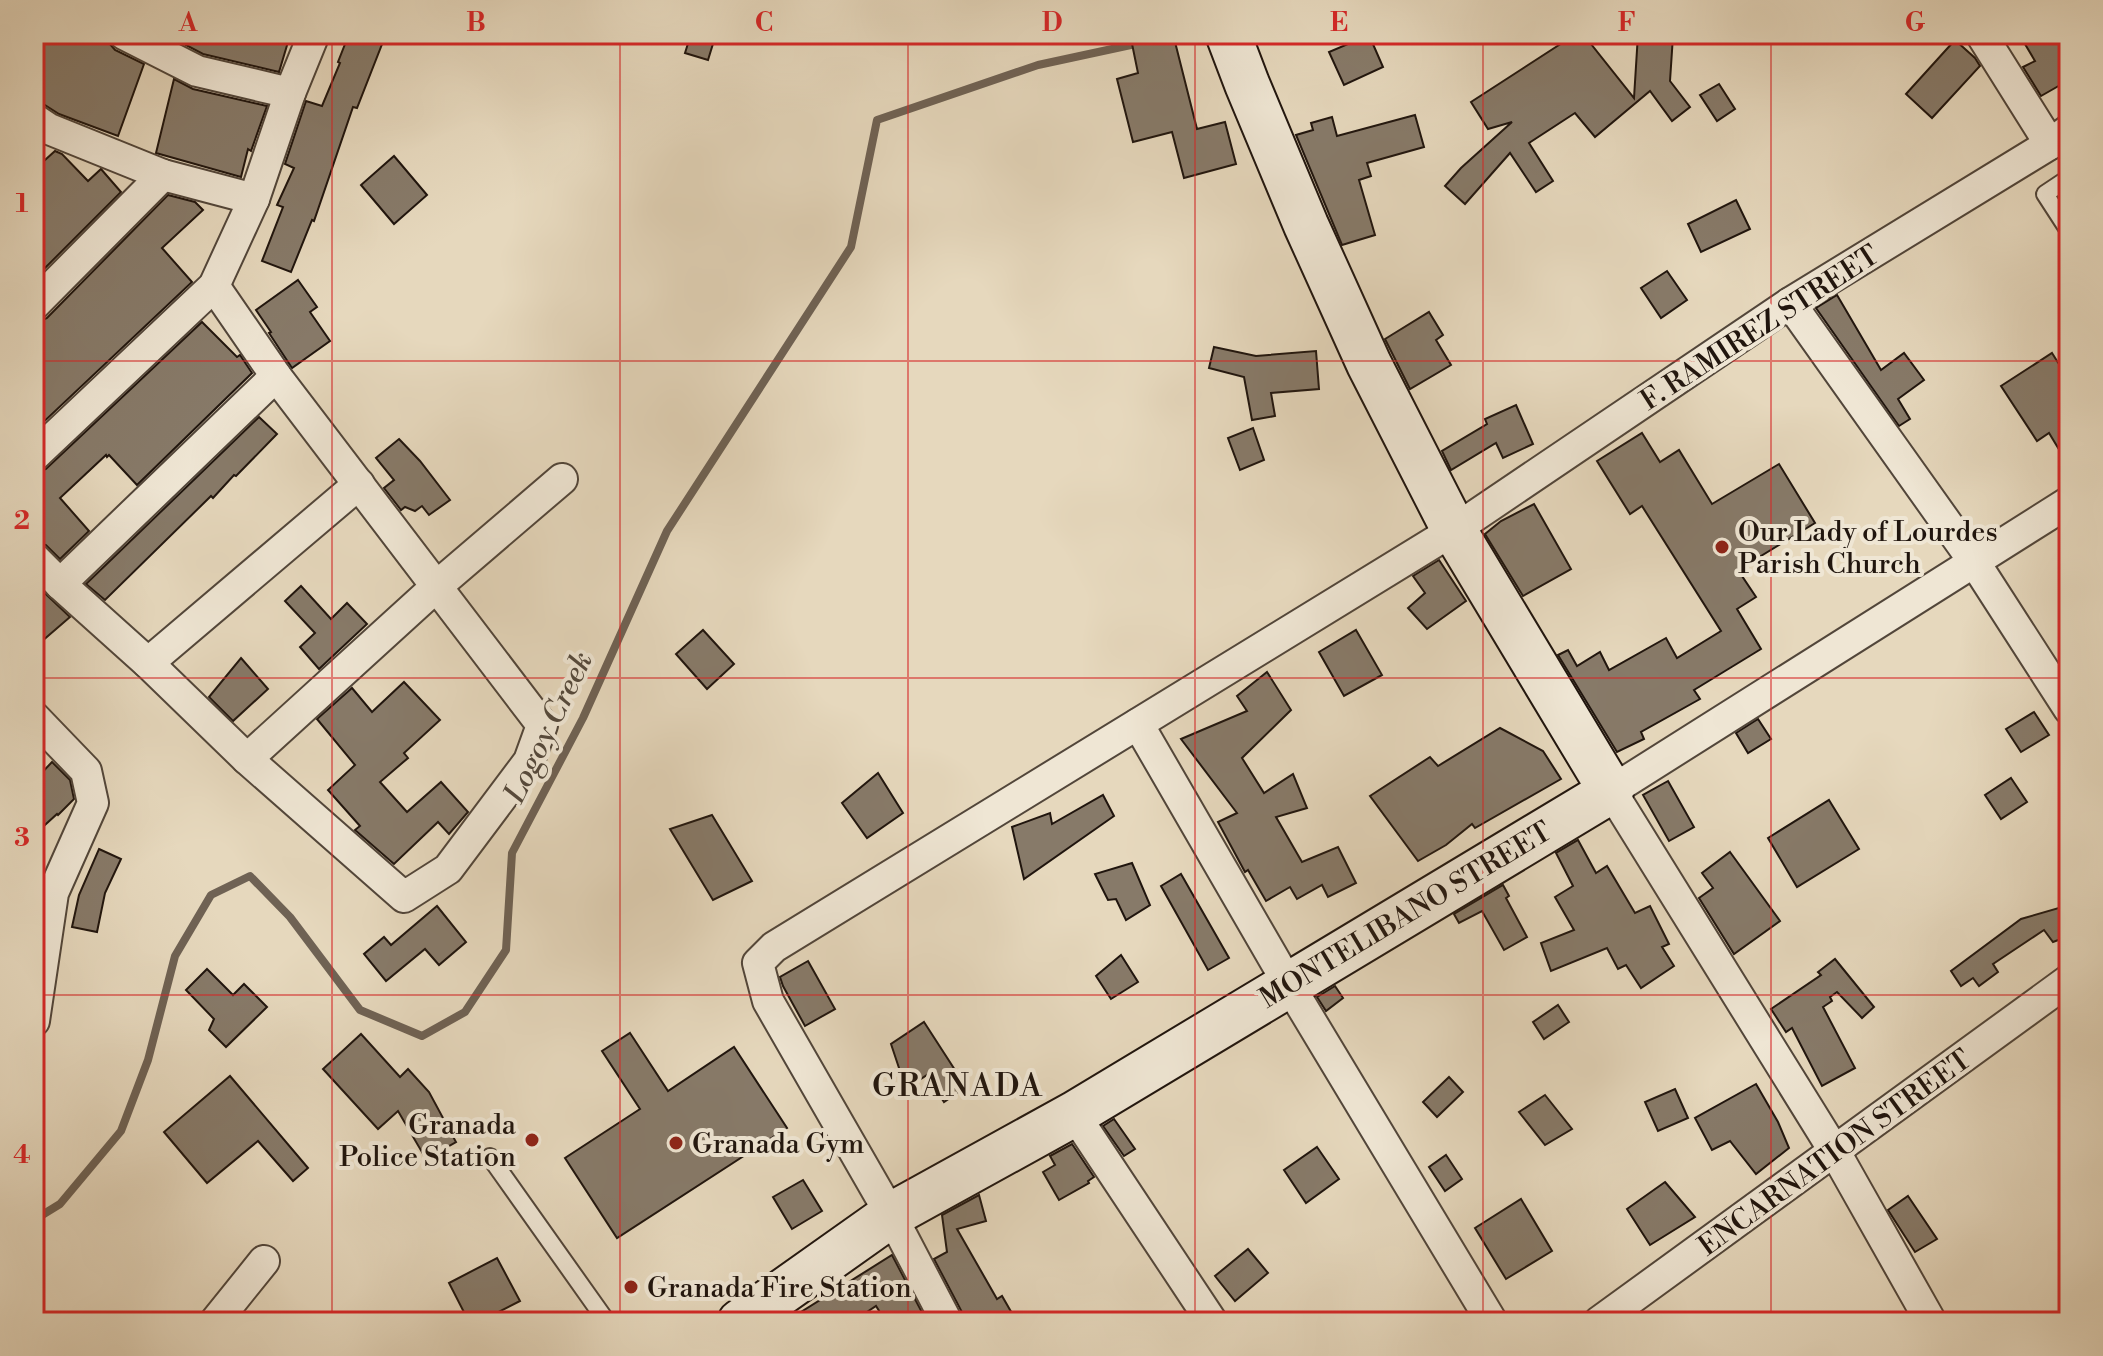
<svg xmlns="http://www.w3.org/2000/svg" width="2103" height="1356" font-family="'Libre Bodoni',serif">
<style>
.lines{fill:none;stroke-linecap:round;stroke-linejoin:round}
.stream{stroke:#6f6254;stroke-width:8}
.building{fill:#877a69;stroke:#20150e;stroke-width:2}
.service-casing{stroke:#52463a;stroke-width:20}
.minor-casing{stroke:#52463a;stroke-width:34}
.secondary-casing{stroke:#20150e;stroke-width:48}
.service{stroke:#efe6d4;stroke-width:16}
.minor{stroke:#efe6d4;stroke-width:30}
.secondary{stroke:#efe6d4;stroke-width:44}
.grid{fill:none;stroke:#d62828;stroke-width:2;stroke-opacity:0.55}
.poi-dot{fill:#8f2418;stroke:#efe6d4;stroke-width:3}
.labels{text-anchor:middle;stroke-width:8;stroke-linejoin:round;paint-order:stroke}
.street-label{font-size:28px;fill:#20150e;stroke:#efe6d4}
.poi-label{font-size:28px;fill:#20150e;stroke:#efe6d4;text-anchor:start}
.water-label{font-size:30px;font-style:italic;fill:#54493c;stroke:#efe6d4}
.quarter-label{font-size:32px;letter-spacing:2px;fill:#20150e;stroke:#efe6d4}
.neatline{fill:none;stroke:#d62828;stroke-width:3}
.grid-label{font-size:26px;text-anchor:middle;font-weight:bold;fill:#d62828}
</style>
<rect width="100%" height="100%" fill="#e6d8bd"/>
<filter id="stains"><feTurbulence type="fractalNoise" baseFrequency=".0025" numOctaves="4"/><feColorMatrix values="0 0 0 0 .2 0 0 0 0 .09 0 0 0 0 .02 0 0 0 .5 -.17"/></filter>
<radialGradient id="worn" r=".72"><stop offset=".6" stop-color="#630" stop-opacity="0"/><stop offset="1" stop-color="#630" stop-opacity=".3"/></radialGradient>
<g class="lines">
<g class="stream">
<path d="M1165 38 1183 34"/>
<path d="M34 1220 60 1204 121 1131 148 1060 175 956 211 895 250 876 290 917 360 1010 422 1036 465 1012 506 950 512 853 583 718 667 531 851 247 877 120 1038 65 1140 43"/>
</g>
</g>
<g class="building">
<path d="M41 34H106L109 43 115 50 144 64 118 136 59 114 34 98V45Z"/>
<path d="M185 34H253L288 42 279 72 203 54 182 43Z"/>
<path d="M349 34H386L357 108 353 107 314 221 312 220 291 272 262 261 283 207 277 205 294 168 285 164 306 101 322 106 340 63 338 62Z"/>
<path d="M691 34H716L708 60 685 53Z"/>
<path d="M1130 34H1173L1197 129 1225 122 1236 164 1184 178 1172 132 1133 142 1117 79 1138 73Z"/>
<path d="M1576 34H1583L1634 98 1638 34 1673 36 1670 81 1690 107 1672 121 1650 91 1595 137 1575 113 1529 143 1553 181 1536 192 1510 153 1465 204 1445 186 1461 168 1512 122 1488 129 1471 102Z"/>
<path d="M2019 34H2069V80L2041 96 2023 67 2035 61Z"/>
<path d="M1369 35 1383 67 1344 85 1329 52Z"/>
<path d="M1955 40 1975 58 1980 66 1932 118 1906 94Z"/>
<path d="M174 79 193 89 267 106 251 151 248 149 241 177 156 153Z"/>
<path d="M1719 84 1735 109 1717 121 1700 95Z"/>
<path d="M1415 115 1424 147 1367 163 1371 176 1359 180 1375 235 1342 245 1296 135 1313 130 1311 123 1332 117 1337 136Z"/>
<path d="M55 151 62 154 88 181 101 169 121 192 34 279V170Z"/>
<path d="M394 156 427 195 394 224 361 185Z"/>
<path d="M168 195 195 202 203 210 162 248 192 282 34 431V322H39L47 318Z"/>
<path d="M1736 200 1750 229 1701 252 1688 224Z"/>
<path d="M1667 271 1687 300 1661 318 1641 288Z"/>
<path d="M298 280 317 307 310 312 330 341 292 368 269 333 271 332 256 310Z"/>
<path d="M1837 295 1881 370 1904 353 1924 380 1898 399 1910 419 1899 426 1816 308Z"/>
<path d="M1429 312 1443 335 1436 340 1451 365 1410 389 1385 339Z"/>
<path d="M202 322 237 357 240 355 252 373 137 485 109 455 107 457 106 455 60 498 89 531 60 559 46 545 34 541V474L46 469Z"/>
<path d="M1214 347 1256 356 1316 351 1319 389 1271 393 1275 416 1252 420 1244 377 1209 368Z"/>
<path d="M2052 353 2069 380V466L2049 433 2037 441 2001 386Z"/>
<path d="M1516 405 1533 444 1503 458 1496 443 1451 470 1442 451 1487 424 1485 419Z"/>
<path d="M259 417 277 434 236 476 234 475 213 498 211 496 105 600 86 584Z"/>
<path d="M1253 428 1264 460 1240 470 1228 438Z"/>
<path d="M1642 433 1660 462 1679 450 1712 504 1779 464 1815 523 1738 570 1756 597 1737 609 1761 649 1694 690 1700 699 1641 732 1644 739 1617 752 1558 655 1568 650 1577 666 1600 652 1609 670 1666 638 1677 658 1721 631 1642 506 1630 514 1597 461Z"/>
<path d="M399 439 420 461 450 500 429 515 422 506 415 511 405 507 401 510 384 488 394 480 376 458Z"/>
<path d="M1534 504 1571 569 1523 596 1485 534 1501 521Z"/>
<path d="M1439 560 1466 601 1427 629 1408 608 1425 593 1413 576Z"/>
<path d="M34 583 70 617 34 648Z"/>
<path d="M301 586 331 619 347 603 367 624 319 669 300 647 315 633 285 601Z"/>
<path d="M703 630 734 664 707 689 676 654Z"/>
<path d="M1356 630 1382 675 1344 696 1319 652Z"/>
<path d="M241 658 268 689 233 721 209 697Z"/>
<path d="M1267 672 1291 710 1242 758 1264 793 1293 774 1307 808 1276 817 1302 862 1338 847 1356 883 1328 897 1322 885 1297 899 1290 887 1266 901 1248 870 1245 872 1218 822 1237 813 1181 739 1247 711 1237 696Z"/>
<path d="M404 682 440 720 404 753 408 758 380 782 407 812 441 782 468 812 449 834 438 822 394 864 355 830 360 826 328 790 355 765 317 719 352 688 372 712Z"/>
<path d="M2034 712 2049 735 2021 752 2006 729Z"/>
<path d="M1758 719 1771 739 1748 753 1736 733Z"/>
<path d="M1500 728 1543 751 1561 779 1475 828 1472 824 1446 845 1418 861 1370 796 1430 757 1438 766Z"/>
<path d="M52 762 70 780 74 799 58 815 57 814 34 835V781Z"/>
<path d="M878 773 903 813 867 838 842 803Z"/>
<path d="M2011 778 2027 802 2001 819 1985 795Z"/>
<path d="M1668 781 1694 827 1669 841 1643 795Z"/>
<path d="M1103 795 1114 816 1024 879 1012 827 1050 813 1052 824Z"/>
<path d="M1829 800 1859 849 1797 887 1768 838Z"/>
<path d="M712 815 752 881 713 900 670 829Z"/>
<path d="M1578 840 1596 873 1607 866 1635 913 1650 906 1669 944 1662 947 1674 966 1641 988 1626 965 1618 969 1607 948 1551 971 1541 943 1574 930 1555 897 1573 886 1556 853Z"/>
<path d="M99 849 121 859 105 893 97 932 72 927 79 895Z"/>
<path d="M1730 852 1780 921 1734 954 1699 898 1713 888 1702 873Z"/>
<path d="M1132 863 1150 905 1126 920 1116 899 1108 900 1095 874Z"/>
<path d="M1181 874 1229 958 1208 970 1161 886Z"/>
<path d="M1503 885 1509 896 1506 898 1527 937 1504 950 1482 911 1459 923 1454 914Z"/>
<path d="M2069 905V913L2065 916 2069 923V936L2053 942 2044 930 1993 964 1998 972 1979 986 1973 978 1961 986 1951 971 2021 919Z"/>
<path d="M437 906 466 942 439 965 425 949 386 981 364 954 384 937 391 945Z"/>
<path d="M1121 955 1138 982 1111 999 1096 976Z"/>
<path d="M1835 959 1874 1007 1862 1018 1837 992 1830 997 1832 1001 1823 1007 1855 1068 1822 1086 1792 1028 1786 1032 1771 1009 1821 975 1818 972Z"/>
<path d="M808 961 835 1009 805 1026 783 986 780 977Z"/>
<path d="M207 969 233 995 244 984 267 1007 226 1047 209 1030 214 1019 186 990Z"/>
<path d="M1335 986 1343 998 1326 1011 1317 997Z"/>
<path d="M1558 1005 1569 1022 1544 1039 1533 1022Z"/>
<path d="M924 1022 966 1087 944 1102 927 1075 906 1089 891 1044Z"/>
<path d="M630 1033 668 1091 734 1047 787 1128 617 1238 565 1158 640 1109 602 1051Z"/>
<path d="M361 1034 400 1077 408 1069 429 1092 456 1142 426 1159 398 1111 378 1129 323 1069Z"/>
<path d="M230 1076 308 1168 293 1181 258 1141 207 1183 164 1132Z"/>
<path d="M1449 1077 1463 1092 1437 1117 1423 1102Z"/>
<path d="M1756 1084 1778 1122 1789 1148 1756 1174 1730 1141 1712 1150 1695 1118Z"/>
<path d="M1675 1089 1688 1118 1658 1131 1645 1102Z"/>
<path d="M1545 1095 1572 1129 1545 1145 1519 1112Z"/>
<path d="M1114 1119 1135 1149 1124 1156 1103 1126Z"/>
<path d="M1072 1144 1094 1177 1088 1181 1089 1183 1059 1200 1043 1172 1055 1165 1050 1156Z"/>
<path d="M1317 1147 1339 1179 1306 1203 1284 1170Z"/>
<path d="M1446 1155 1462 1179 1445 1191 1429 1167Z"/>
<path d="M803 1180 822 1211 792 1229 773 1197Z"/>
<path d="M1665 1182 1695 1217 1650 1245 1627 1209Z"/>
<path d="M979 1195 986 1221 957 1229 997 1299 1002 1296 1017 1322H965L963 1314 934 1259 947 1252 942 1215Z"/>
<path d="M1908 1196 1937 1239 1915 1252 1888 1210Z"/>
<path d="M1521 1199 1552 1251 1506 1279 1475 1228Z"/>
<path d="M1248 1249 1268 1273 1235 1301 1215 1276Z"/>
<path d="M892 1255 927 1322H886L876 1306 852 1322H785Z"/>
<path d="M497 1258 520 1301 479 1322H469L449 1283Z"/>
</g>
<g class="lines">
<g class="service-casing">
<g id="service">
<path d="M2069 178 2045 194 2069 231"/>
<path d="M490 1157 607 1322"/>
</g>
</g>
<g class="minor-casing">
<g id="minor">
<path d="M124 34 197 71 290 93"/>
<path d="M1981 34 2050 144"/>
<path d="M34 119 49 129 163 175 254 199"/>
<path d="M1790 303 1975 563 2069 709"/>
<path d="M34 305 163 175"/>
<path d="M34 456 214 286 254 199 290 93 314 34"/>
<path d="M34 558 60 584 148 663 247 759 404 897 448 869 529 761 542 725 276 376"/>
<path d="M60 584 276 376 214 286"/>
<path d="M148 663 359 484"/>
<path d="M34 717 86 771 93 803 53 893 34 1021"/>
<path d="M1138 724 1289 985 1492 1322"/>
<path d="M247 759 437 586 562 479"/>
<path d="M1074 1114 1212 1322"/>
<path d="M215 1322 264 1261"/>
<path d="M947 1322 891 1215 768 1001 758 963 774 947 1454 530 1790 303 2050 144 2069 130"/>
<path d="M1599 1322 2069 980"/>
<path d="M1931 1322 1835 1152 1611 791 2069 502"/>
</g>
</g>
<g class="secondary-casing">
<path id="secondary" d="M740 1322 891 1215 1074 1114 1611 791 1454 530 1369 364 1306 225 1247 84 1228 34"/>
</g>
<use href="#service" class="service"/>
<use href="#minor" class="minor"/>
<use href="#secondary" class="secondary"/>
</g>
<path class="grid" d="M332 34V1322M620 34V1322M908 34V1322M1195 34V1322M1483 34V1322M1771 34V1322M34 361H2069M34 678H2069M34 995H2069"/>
<g class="poi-dot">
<circle cx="1722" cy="547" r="8"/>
<circle cx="532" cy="1140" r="8"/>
<circle cx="676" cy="1143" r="8"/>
<circle cx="631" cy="1287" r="8"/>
</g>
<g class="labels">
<g class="street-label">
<text transform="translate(1759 327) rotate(-33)" y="10">F. RAMIREZ STREET</text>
<text transform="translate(1405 914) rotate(-31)" y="10">MONTELIBANO STREET</text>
<text transform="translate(1834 1152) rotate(-36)" y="10">ENCARNATION STREET</text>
</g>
<g class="poi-label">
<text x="1738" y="541">Our Lady of Lourdes<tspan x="1738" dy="32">Parish Church</tspan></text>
<text x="516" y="1134" text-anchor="end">Granada<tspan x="516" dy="32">Police Station</tspan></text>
<text x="692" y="1153">Granada Gym</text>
<text x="647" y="1297">Granada Fire Station</text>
</g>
<g class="water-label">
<text transform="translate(548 727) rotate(-64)" y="10">Logoy Creek</text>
</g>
<g class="quarter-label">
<text x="958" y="1096">GRANADA</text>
</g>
</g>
<rect width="2103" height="1356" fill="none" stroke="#e6d8bd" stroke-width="88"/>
<rect x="44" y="44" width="2015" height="1268" class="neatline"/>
<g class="grid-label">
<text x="188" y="31">A</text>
<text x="476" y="31">B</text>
<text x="764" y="31">C</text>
<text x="1052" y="31">D</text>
<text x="1339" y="31">E</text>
<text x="1627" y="31">F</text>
<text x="1915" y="31">G</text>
<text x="22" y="212">1</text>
<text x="22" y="529">2</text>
<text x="22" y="846">3</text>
<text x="22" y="1163">4</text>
</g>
<rect width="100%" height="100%" filter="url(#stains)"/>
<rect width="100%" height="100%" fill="url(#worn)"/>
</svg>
